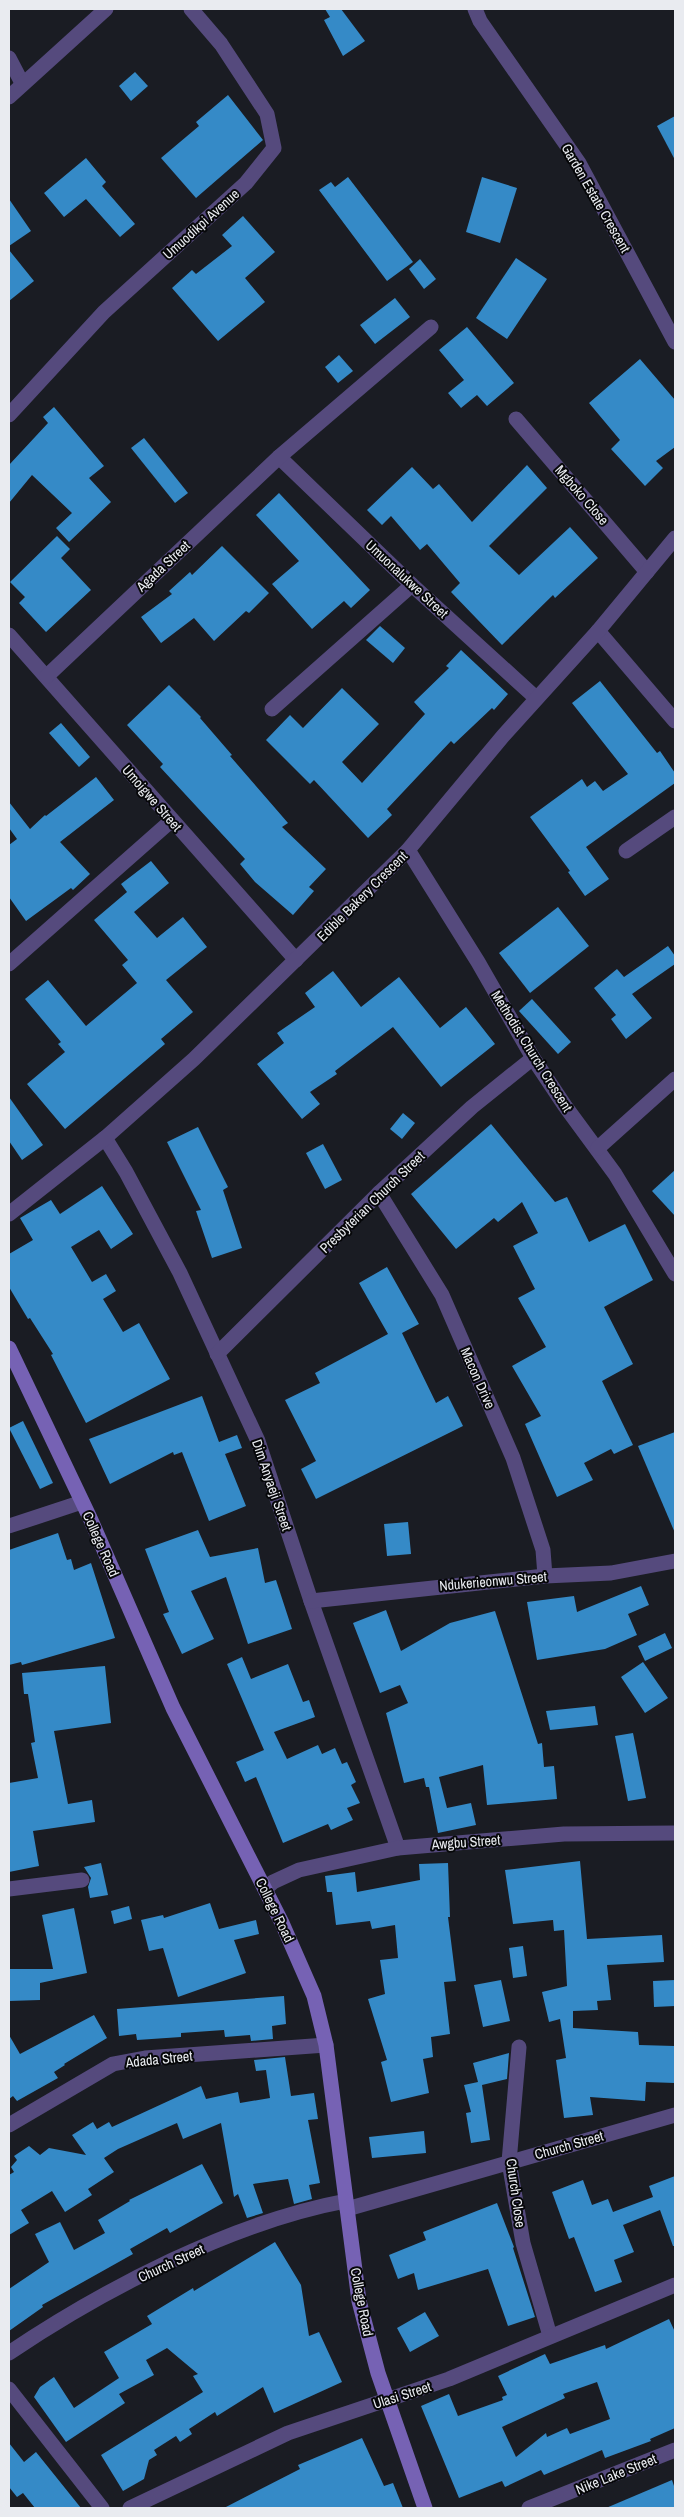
<svg xmlns="http://www.w3.org/2000/svg" width="684" height="2517" font-family="'Archivo Narrow',sans-serif">
<style>
.building{fill:#358ac7;fill-rule:evenodd}
.lines{fill:none;stroke-linecap:round;stroke-linejoin:round}
.street{stroke:#554a7d;stroke-width:15}
.secondary{stroke:#7662b4;stroke-width:15}
.labels{text-anchor:middle;stroke-width:4;stroke-linejoin:round;paint-order:stroke}
.street-label{font-size:14px;fill:#e9ebf0;stroke:#060709}
</style>
<rect width="100%" height="100%" fill="#1a1c23"/>
<g class="building">
<path d="M325 9H341L365 41 343 56 324 20 330 17Z"/>
<path d="M135 72 148 86 131 101 119 86Z"/>
<path d="M228 95 263 140 196 198 161 158 199 126 196 122Z"/>
<path d="M675 116V160L657 126Z"/>
<path d="M86 158 106 182 102 186 135 224 120 237 86 199 64 217 44 193Z"/>
<path d="M348 177 413 262 387 281 319 190 331 182 335 187Z"/>
<path d="M482 177 517 188 500 243 466 232Z"/>
<path d="M9 199 31 231 9 246Z"/>
<path d="M243 216 275 252 245 278 265 302 218 341 172 288 192 270 196 274 232 246 222 235Z"/>
<path d="M9 250 34 281 9 301Z"/>
<path d="M516 258 547 279 507 339 476 318Z"/>
<path d="M420 259 436 279 424 289 409 269Z"/>
<path d="M395 298 410 317 375 344 360 325Z"/>
<path d="M467 327 514 383 487 406 477 395 461 408 448 393 464 380 439 350Z"/>
<path d="M339 355 353 371 338 383 325 367Z"/>
<path d="M640 359 675 400V447L656 461 663 468 645 486 611 449 620 440 589 403Z"/>
<path d="M54 407 104 466 89 478 111 502 69 542 56 528 72 513 32 475 9 503V465L48 423 43 417Z"/>
<path d="M144 438 188 493 175 503 131 448Z"/>
<path d="M527 465 547 488 489 546 519 575 570 527 598 558 555 598 553 595 502 645 451 592 460 583 427 544 420 550 391 516 382 525 367 510 412 467 433 489 439 484 472 522Z"/>
<path d="M279 493 370 590 351 608 344 601 312 629 272 584 299 561 256 515Z"/>
<path d="M57 536 70 549 61 558 91 590 46 632 19 603 25 597 10 582Z"/>
<path d="M222 546 269 593 249 613 246 611 214 641 194 618 161 643 141 617 172 594 169 591 190 572 192 575Z"/>
<path d="M380 626 405 648 393 663 366 640Z"/>
<path d="M461 650 508 694 494 710 492 708 454 744 451 741 387 809 392 815 368 838 314 780 310 784 266 740 290 715 303 728 342 688 379 724 342 762 362 783 425 714 414 702 449 668 446 666Z"/>
<path d="M600 681 657 753 660 751 675 773V783L586 847 609 879 585 896 568 872 570 871 530 817 582 779 587 787 595 781 603 791 628 774 572 703Z"/>
<path d="M169 685 201 717 200 718 232 755 230 756 288 823 282 827 326 869 309 887 314 891 293 915 255 882 240 864 245 859 160 767 163 764 127 725Z"/>
<path d="M61 723 90 757 79 767 49 733Z"/>
<path d="M96 777 114 800 60 842 90 874 73 890 71 888 26 921 9 897V845L17 839 9 828V802L30 829 45 815 46 816Z"/>
<path d="M151 861 169 883 134 912 157 938 183 917 207 947 166 980 193 1012 161 1039 165 1044 65 1129 27 1084 65 1052 58 1044 61 1042 25 999 48 980 86 1026 137 983 122 965 128 960 94 920 127 892 121 884Z"/>
<path d="M558 907 589 946 530 993 499 953Z"/>
<path d="M668 946 675 956V964L632 994 652 1018 626 1039 611 1019 616 1015 594 988 617 969 624 977Z"/>
<path d="M333 971 361 1007 399 977 440 1028 466 1007 495 1044 441 1087 393 1027 335 1071 337 1074 310 1092 320 1104 302 1119 257 1064 284 1043 277 1033 315 1007 305 993Z"/>
<path d="M532 999 571 1042 558 1054 519 1011Z"/>
<path d="M9 1097 43 1145 22 1160 9 1141Z"/>
<path d="M403 1113 415 1123 402 1139 390 1129Z"/>
<path d="M491 1124 555 1202 567 1197 589 1242 625 1224 653 1280 604 1307 633 1364 602 1381 633 1445 614 1454 611 1449 584 1463 593 1480 557 1497 525 1424 541 1416 512 1366 546 1347 518 1298 535 1289 513 1246 538 1233 522 1202 498 1222 494 1218 456 1249 411 1194Z"/>
<path d="M198 1127 228 1187 223 1190 242 1248 212 1258 196 1211 201 1210 167 1142Z"/>
<path d="M323 1144 342 1180 325 1189 306 1153Z"/>
<path d="M675 1170V1216L652 1191Z"/>
<path d="M102 1186 133 1234 111 1249 99 1230 71 1247 92 1282 106 1274 116 1291 103 1299 123 1332 139 1323 170 1379 86 1423 51 1355 53 1354 30 1318 28 1319 9 1287V1254L33 1240 20 1218 51 1200 60 1214Z"/>
<path d="M387 1267 419 1324 402 1333 436 1403 448 1396 463 1426 316 1499 301 1469 316 1461 285 1400 320 1383 315 1373 388 1334 359 1283Z"/>
<path d="M202 1396 219 1442 237 1435 242 1448 225 1454 246 1506 209 1521 182 1452 174 1455 173 1452 110 1484 89 1439Z"/>
<path d="M23 1421 53 1483 40 1489 9 1428Z"/>
<path d="M675 1432V1533L638 1446Z"/>
<path d="M408 1522 411 1554 387 1556 384 1524Z"/>
<path d="M198 1530 210 1557 258 1548 265 1583 276 1580 292 1629 248 1644 226 1577 191 1591 214 1639 182 1654 163 1614 169 1612 145 1549Z"/>
<path d="M58 1533 67 1560 71 1559 74 1570 91 1563 115 1638 22 1665 21 1662 9 1665V1550Z"/>
<path d="M641 1586 649 1605 628 1614 637 1635 605 1649 537 1660 527 1602 574 1596 577 1612Z"/>
<path d="M386 1610 401 1651 450 1623 495 1611 538 1744 542 1743 544 1767 554 1766 557 1799 487 1805 483 1765 439 1777 447 1808 471 1803 476 1825 438 1833 429 1787H426L424 1778 404 1783 389 1724 386 1713 408 1703 400 1685 380 1693 353 1623Z"/>
<path d="M665 1633 672 1648 645 1661 638 1646Z"/>
<path d="M242 1657 251 1679 288 1664 303 1702 309 1700 315 1717 274 1732 287 1759 318 1745 322 1754 335 1748 342 1764 347 1762 356 1782 351 1785 360 1803 347 1808 353 1820 331 1830 328 1824 283 1843 256 1777 245 1782 236 1762 264 1750 227 1664Z"/>
<path d="M643 1662 668 1698 645 1713 621 1677Z"/>
<path d="M105 1666 111 1723 54 1731 68 1804 92 1800 95 1822 33 1831 39 1866 9 1872V1783L38 1778 31 1743 35 1742 28 1694H24L22 1673Z"/>
<path d="M595 1706 598 1725 550 1730 546 1711Z"/>
<path d="M633 1733 646 1798 628 1801 615 1736Z"/>
<path d="M580 1861 587 1939 662 1935 664 1962 607 1965 611 2000 597 2001 598 2010 573 2011V2028L638 2032 639 2045 675 2046V2083L646 2082 645 2101 590 2097 593 2115 564 2118 556 2060 566 2058 560 2019 549 2022 542 1992 567 1986 564 1930 554 1931 553 1920 513 1924 505 1870Z"/>
<path d="M101 1863 108 1895 90 1898 88 1887 91 1878 84 1867Z"/>
<path d="M448 1863 450 1917H448L456 1981 444 1982 450 2034 431 2037 433 2057 423 2059 429 2093 391 2102 381 2062 387 2060 368 1999 385 1994 380 1960 398 1958 395 1925 372 1929 370 1921 336 1925 332 1892H327L325 1876 355 1872 357 1892 420 1880 419 1864Z"/>
<path d="M210 1903 219 1929 256 1920 259 1934 234 1940 246 1973 178 1997 163 1948 149 1951 141 1920 163 1915 164 1918Z"/>
<path d="M129 1906 132 1919 114 1924 111 1911Z"/>
<path d="M74 1908 87 1973 40 1983V2000L9 2001V1969H53L42 1915Z"/>
<path d="M523 1946 527 1976 513 1978 509 1948Z"/>
<path d="M501 1980 510 2021 483 2027 474 1985Z"/>
<path d="M675 1980V2006L654 2007 653 1981Z"/>
<path d="M284 1996 286 2024 272 2026 273 2039 251 2041 250 2035 225 2037 224 2030 181 2033V2037L137 2040 136 2034 119 2036 117 2009Z"/>
<path d="M94 2015 107 2038 64 2064 65 2065 54 2072 58 2078 17 2101 13 2096 9 2099V2035L20 2054Z"/>
<path d="M509 2053 507 2079 482 2085 490 2140 471 2143 466 2113 471 2112 464 2085 478 2082 473 2063Z"/>
<path d="M285 2057 291 2096 314 2093 318 2119 308 2120 320 2183 309 2185 312 2199 294 2204 288 2179 253 2184 263 2213 247 2218 238 2194 234 2197 221 2123 183 2139 177 2123 118 2149 104 2158 114 2172 88 2189 92 2195 65 2212 52 2191 21 2210 29 2223 9 2235V2175L14 2172 11 2167 17 2160 14 2156 29 2146 40 2155 49 2148 86 2155 72 2135 93 2122 97 2129 109 2122 112 2127 201 2086 206 2099 238 2092 240 2103 270 2098 266 2070 256 2071 254 2060Z"/>
<path d="M424 2131 426 2153 372 2158 369 2137Z"/>
<path d="M202 2164 223 2203 170 2233 167 2228 130 2249 133 2254 42 2305 43 2307 9 2331V2289L49 2262 35 2234 60 2222 74 2250 105 2233 98 2220 130 2201 129 2200Z"/>
<path d="M675 2176V2246H673L660 2210 623 2225 634 2252 614 2260 622 2282 595 2292 574 2237 569 2239 552 2192 583 2180 592 2205 608 2199 613 2212 653 2197 649 2186Z"/>
<path d="M497 2203 514 2247 513 2248 535 2317 508 2326 488 2269 418 2290 414 2273 398 2279 389 2255 426 2240 423 2232Z"/>
<path d="M275 2242 301 2285 309 2336 319 2332 342 2382 274 2413 263 2387 217 2416 215 2412 189 2429 192 2434 180 2442 176 2436 154 2450 157 2455 149 2460 144 2479 123 2491 101 2455 203 2392 193 2376 198 2374 167 2348 146 2360 154 2375 119 2394 125 2403 66 2442 34 2397 40 2387 54 2377 74 2408 119 2378 104 2352 152 2324 147 2316 193 2288 194 2291Z"/>
<path d="M425 2312 439 2336 410 2352 397 2328Z"/>
<path d="M669 2319 675 2332V2428L650 2439 651 2441 605 2458 602 2450 544 2475 541 2470 505 2487 502 2481 459 2498 421 2406 449 2394 458 2416 503 2400 502 2397 507 2395 498 2376 545 2354 550 2364 605 2345 606 2349ZM597 2382 610 2419 570 2434 567 2428 547 2437 546 2433 516 2457 502 2427 565 2398 563 2394Z"/>
<path d="M362 2438 384 2486 393 2483 403 2508H224L300 2469 298 2465Z"/>
<path d="M9 2443 24 2462 36 2452 81 2508H35L23 2493 17 2497 9 2487Z"/>
<path d="M672 2480 675 2489V2508H606Z"/>
</g>
<g class="lines">
<g class="street">
<path d="M475 9 480 21 579 163 675 342"/>
<path d="M9 58 22 83"/>
<path d="M9 97 106 9"/>
<path d="M9 415 104 312 246 183 274 148 267 114 221 44 191 9"/>
<path d="M516 419 647 572"/>
<path d="M279 457 412 585 536 698"/>
<path d="M598 631 675 721"/>
<path d="M9 635 296 960"/>
<path d="M47 676 279 457 431 327"/>
<path d="M272 709 412 585"/>
<path d="M408 850 478 962 533 1058 565 1106 615 1174 675 1274"/>
<path d="M626 851 675 817"/>
<path d="M9 964 172 820"/>
<path d="M105 1138 126 1172 180 1273 258 1441 311 1601 398 1848"/>
<path d="M598 1148 675 1079"/>
<path d="M379 1193 442 1295 513 1458 543 1550 545 1576"/>
<path d="M9 1214 105 1138 194 1059 408 850 503 736 598 631 675 538"/>
<path d="M217 1354 379 1193 472 1107 533 1058"/>
<path d="M9 1526 82 1502"/>
<path d="M311 1601 545 1576 611 1573 675 1561"/>
<path d="M9 1889 82 1880"/>
<path d="M265 1889 273 1882 299 1870 398 1848 564 1834 675 1833"/>
<path d="M519 2047 509 2162 523 2243 550 2336"/>
<path d="M9 2125 113 2064 145 2058 326 2045"/>
<path d="M347 2209 675 2115"/>
<path d="M9 2353C104 2289 233 2222 346 2201"/>
<path d="M9 2389 102 2508"/>
<path d="M130 2508 288 2433 449 2379 675 2285"/>
<path d="M529 2508 675 2450"/>
</g>
<path class="secondary" d="M9 1348 90 1518 173 1708 282 1923 314 1996 326 2045 359 2301 378 2373 425 2508"/>
</g>
<g class="labels">
<g class="street-label">
<text transform="translate(596 198) rotate(60)" y="5">Garden Estate Crescent</text>
<text transform="translate(201 224) rotate(-42)" y="5">Umuodikpi Avenue</text>
<text transform="translate(582 495) rotate(49)" y="5">Mgboko Close</text>
<text transform="translate(163 566) rotate(-43)" y="5">Agada Street</text>
<text transform="translate(407 579) rotate(43)" y="5">Umuonalukwe Street</text>
<text transform="translate(152 798) rotate(49)" y="5">Umoigwe Street</text>
<text transform="translate(362 896) rotate(-45)" y="5">Edible Bakery Crescent</text>
<text transform="translate(532 1051) rotate(58)" y="5">Methodist Church Crescent</text>
<text transform="translate(372 1202) rotate(-44)" y="5">Presbyterian Church Street</text>
<text transform="translate(478 1378) rotate(66)" y="5">Macon Drive</text>
<text transform="translate(272 1485) rotate(71)" y="5">Dim Anyaeji Street</text>
<text transform="translate(101 1544) rotate(66)" y="5">College Road</text>
<text transform="translate(493 1581) rotate(-5)" y="5">Ndukerieonwu Street</text>
<text transform="translate(466 1842) rotate(-4)" y="5">Awgbu Street</text>
<text transform="translate(275 1910) rotate(64)" y="5">College Road</text>
<text transform="translate(159 2059) rotate(-6)" y="5">Adada Street</text>
<text transform="translate(569 2145) rotate(-16)" y="5">Church Street</text>
<text transform="translate(516 2193) rotate(82)" y="5">Church Close</text>
<text transform="translate(171 2263) rotate(-25)" y="5">Church Street</text>
<text transform="translate(362 2302) rotate(79)" y="5">College Road</text>
<text transform="translate(402 2395) rotate(-18)" y="5">Ulasi Street</text>
<text transform="translate(616 2474) rotate(-22)" y="5">Nike Lake Street</text>
</g>
</g>
<rect width="684" height="2517" fill="none" stroke="#e9ebf0" stroke-width="20"/>
</svg>
